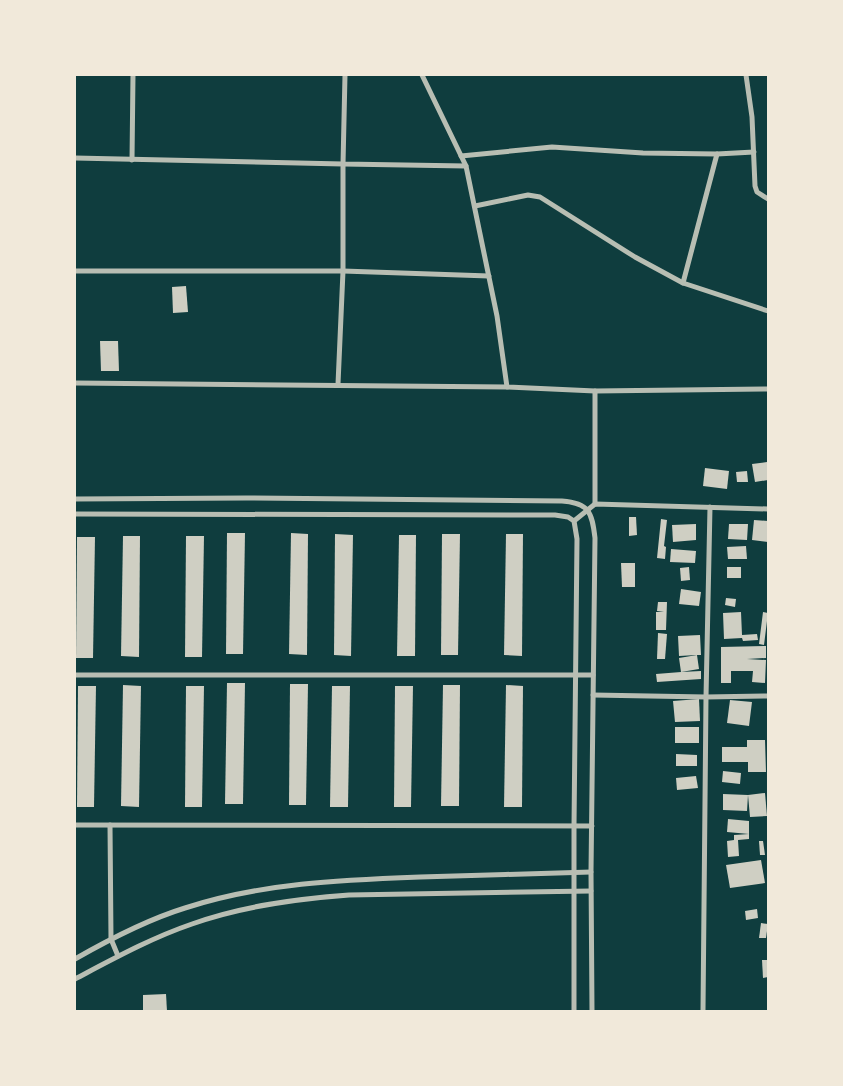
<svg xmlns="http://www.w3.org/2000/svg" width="843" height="1086" font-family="'DM Sans',sans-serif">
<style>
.building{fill:#cfcfc3}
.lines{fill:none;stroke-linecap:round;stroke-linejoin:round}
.minor{stroke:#b8beb3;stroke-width:5}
</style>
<rect width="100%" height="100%" fill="#0f3d3e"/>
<g class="building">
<path d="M186 286 188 312 173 313 172 287Z"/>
<path d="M100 341H118L119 371H101Z"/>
<path d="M767 462 768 480 755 482 752 464Z"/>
<path d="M705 468 729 471 727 489 703 486Z"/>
<path d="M747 471 748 482H737L736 472Z"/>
<path d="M629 517H636L637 535 629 536Z"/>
<path d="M661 519 667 520 664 546 666 547 665 559 657 558Z"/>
<path d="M754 520 768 521V542L752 540Z"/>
<path d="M696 524V540L673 542 672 525Z"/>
<path d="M729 524H748L747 540 728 539Z"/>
<path d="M227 533H245L243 654H226Z"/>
<path d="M291 533 308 534 307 655 289 654Z"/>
<path d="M335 534 353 535 351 656 334 655Z"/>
<path d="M442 534H460L458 655H441Z"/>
<path d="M506 534H523L522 656 504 655Z"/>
<path d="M399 535H416L415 656H397Z"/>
<path d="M123 536H140L139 657 121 656Z"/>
<path d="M186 536H204L202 657H185Z"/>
<path d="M77 537H95L93 658H76Z"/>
<path d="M746 546 747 559H728L727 547Z"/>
<path d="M671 549 696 551 695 563 670 562Z"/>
<path d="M621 563H635V587H622Z"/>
<path d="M689 567 690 580 681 581 680 568Z"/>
<rect x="727" y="567" width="14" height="11"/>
<path d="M681 589 701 592 699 606 679 604Z"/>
<path d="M726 598 736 599 735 607 725 605Z"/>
<path d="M658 602H667L666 630H656V612H664L657 611Z"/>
<path d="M741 612 742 635 757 634 758 640 743 641 742 638 724 639 723 613Z"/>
<path d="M763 612 768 613 764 645 759 644Z"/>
<path d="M658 633 667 634 665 659H657Z"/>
<path d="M700 635 701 655H697L699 669 681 672 701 671V679L657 682 656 674 681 672 679 658 697 655 679 656 678 636Z"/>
<path d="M766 646V658L747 659 766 660 765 683 752 682 753 671H731V683H721V647Z"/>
<path d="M227 683H245L243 804H225Z"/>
<path d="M290 684H308L306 805H289Z"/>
<path d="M123 685 141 686 139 807 121 806Z"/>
<path d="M443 685H460L459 806H441Z"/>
<path d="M506 685 523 686 522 807H504Z"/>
<path d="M78 686H96L94 807H77Z"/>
<path d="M186 686H204L202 807H185Z"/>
<path d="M332 686H350L348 807H330Z"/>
<path d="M395 686H413L411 807H394Z"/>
<path d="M699 699 700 721 675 722 673 701Z"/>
<path d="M730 700 752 702 749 726 727 723Z"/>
<rect x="675" y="727" width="24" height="16"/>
<path d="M747 740H765L766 772H748V762H722V747H747Z"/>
<path d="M676 754 697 755V766H676Z"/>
<path d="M723 771 741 773 740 784 722 782Z"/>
<path d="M696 776 698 788 677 790 676 778Z"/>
<path d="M765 793 767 816 750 817 748 795Z"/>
<path d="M723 794 748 795 747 811 723 810Z"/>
<path d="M728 819 749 821V834L727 832Z"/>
<path d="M749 834V839L738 840 739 856 728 857 727 841 734 840V835Z"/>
<path d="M759 841H763L765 855H760Z"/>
<path d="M761 860 765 883 730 888 726 865Z"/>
<path d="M757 909 758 918 746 920 745 911Z"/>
<path d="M761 923 768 924 766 938H759Z"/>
<path d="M762 960H768V977L763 978Z"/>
<path d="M166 994 167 1011H143V995Z"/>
</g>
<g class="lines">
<g class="minor">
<path d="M345 75 343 164 466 166"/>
<path d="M422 75 466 166 497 316 507 387 595 391 768 389"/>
<path d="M746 75 752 117 755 186 757 192 768 199"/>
<path d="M461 156 552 147 643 153 717 154 754 152"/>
<path d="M75 158 343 164V271L338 384"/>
<path d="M132 160 133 75"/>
<path d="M475 206 528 195 540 197 635 257 683 283 768 311"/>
<path d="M75 271H343L489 276"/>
<path d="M683 283 717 154"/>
<path d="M75 383 507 387"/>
<path d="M595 391V504"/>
<path d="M75 499 246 498 562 501C589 503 592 512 595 538L591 872 592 1011"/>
<path d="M75 514 555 515 568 517 574 521 577 539 574 826V1011"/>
<path d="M574 521 595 504 768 509"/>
<path d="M75 675H593"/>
<path d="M593 695 706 697 768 696"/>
<path d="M75 825 592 826"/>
<path d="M110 825 111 939 118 956"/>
<path d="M75 959C110 939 146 920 185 908 262 883 340 880 420 877 477 875 534 874 591 872"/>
<path d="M75 979C113 959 151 938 192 924 242 906 296 899 349 895L591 891"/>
<path d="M703 1011 706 697 710 507"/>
</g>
</g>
<rect width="843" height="1086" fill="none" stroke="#f1e9da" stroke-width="152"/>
</svg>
